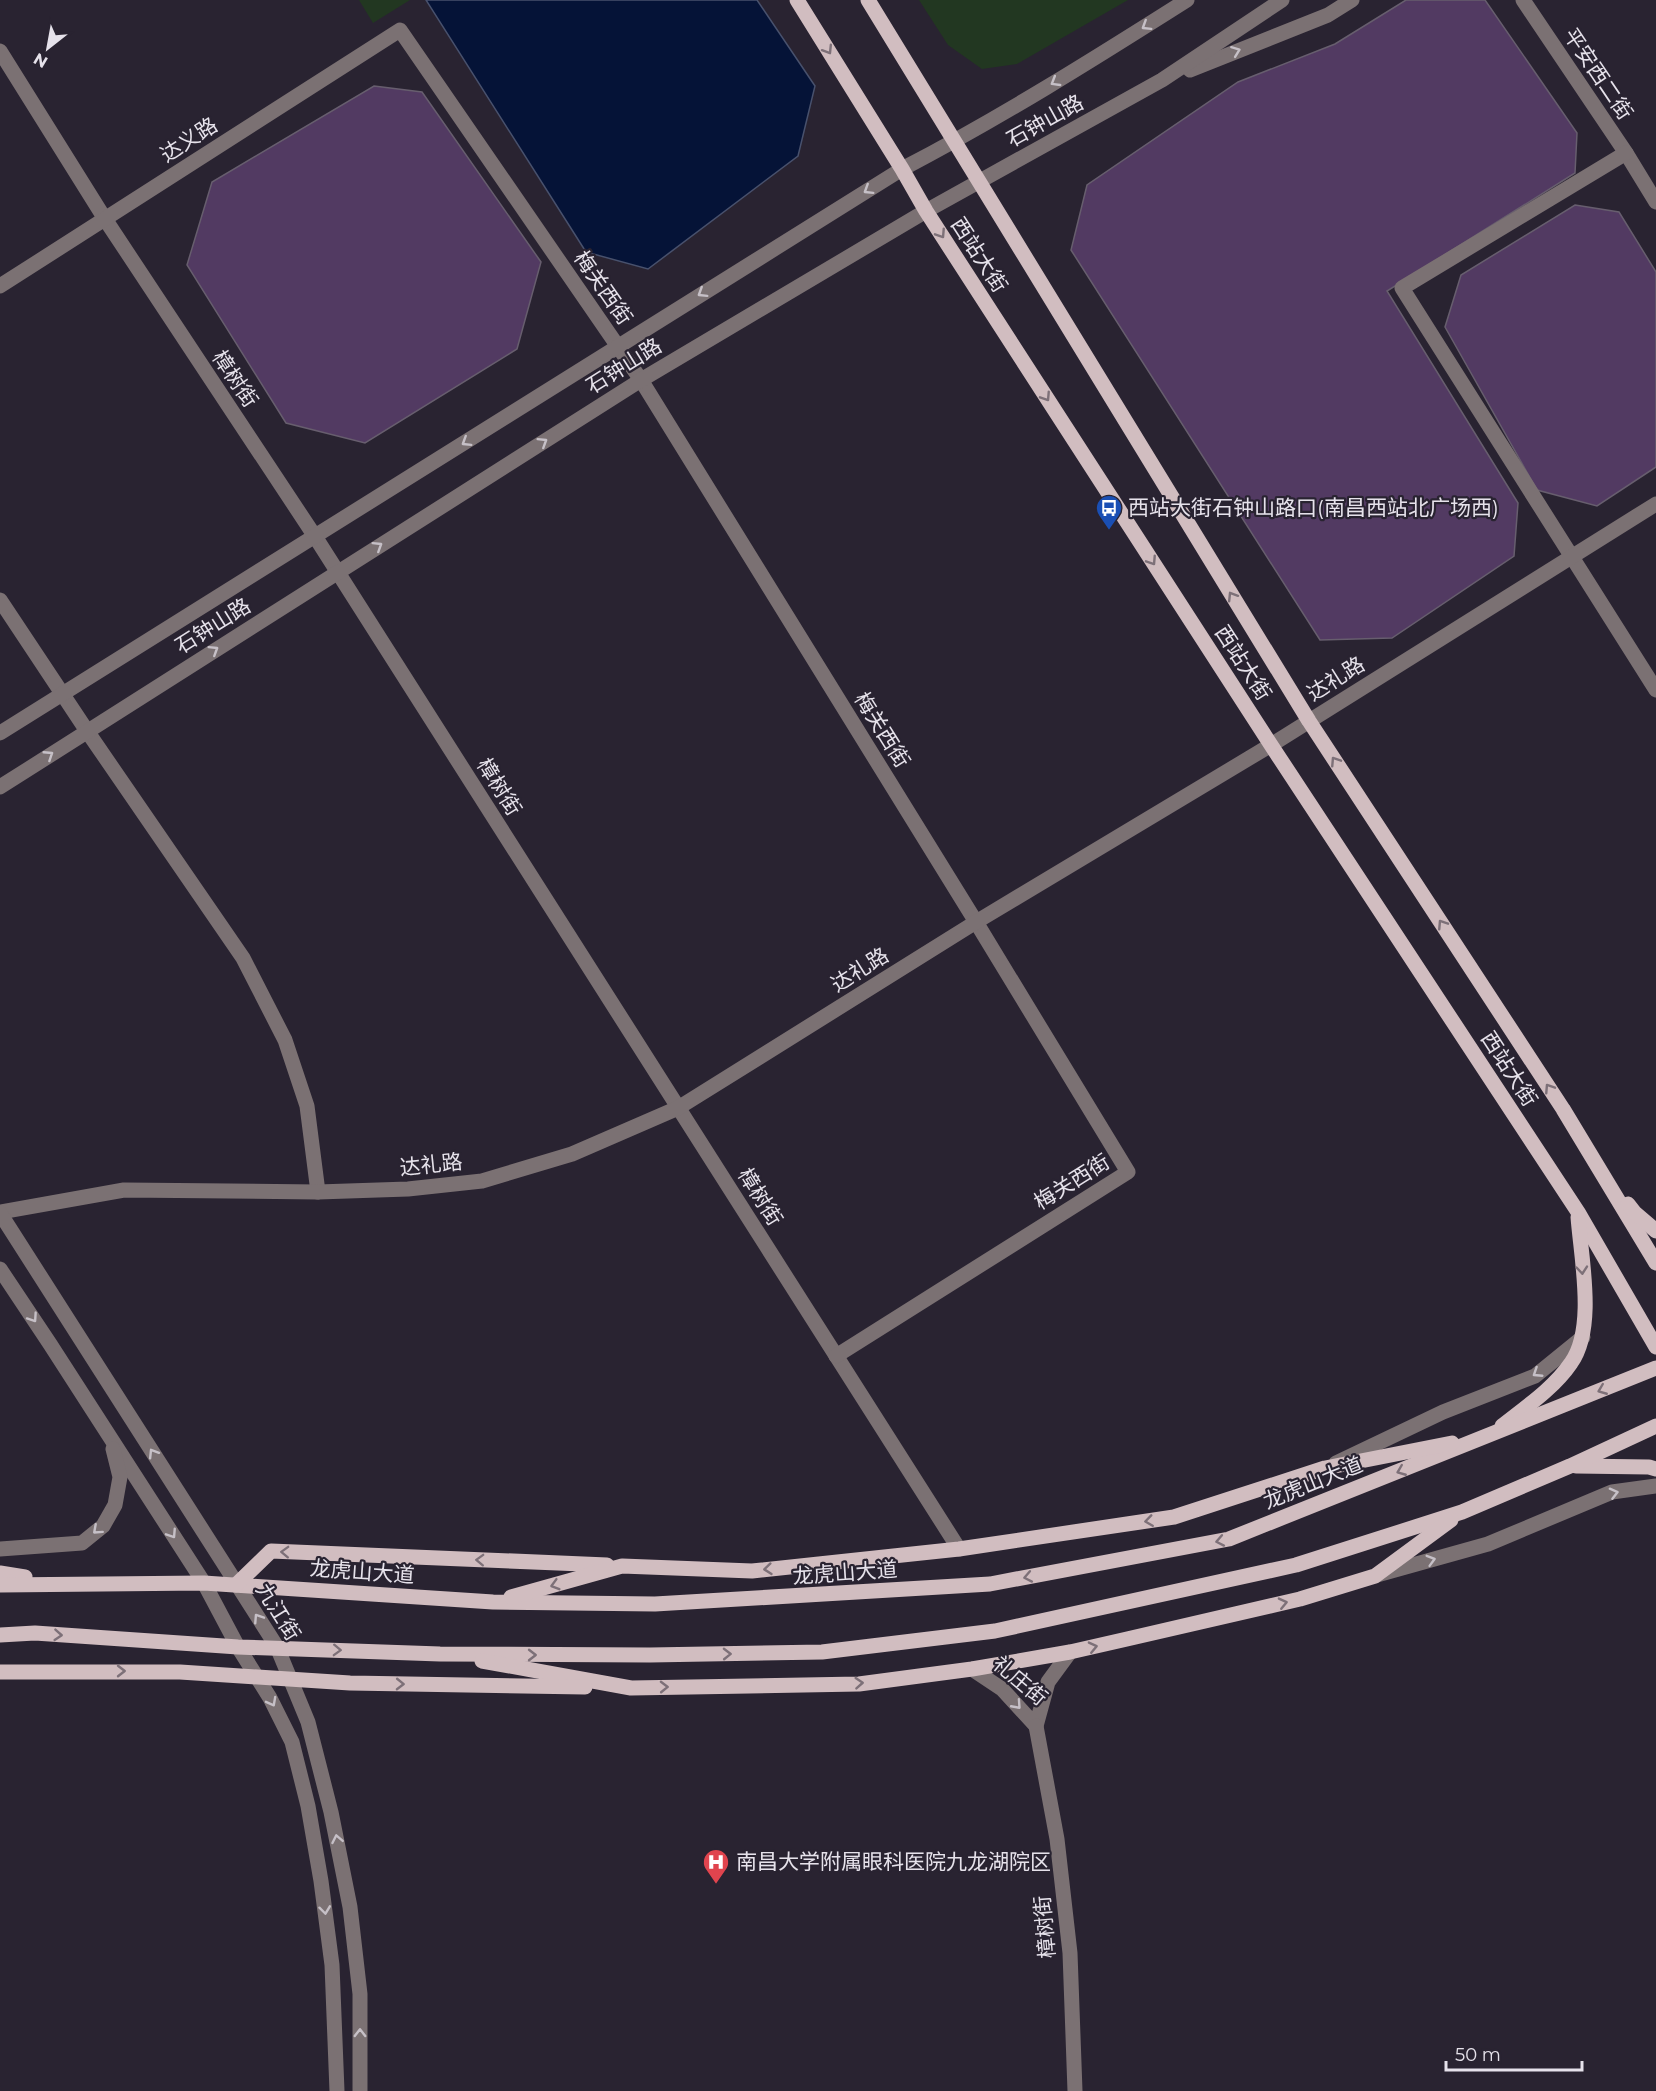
<svg xmlns="http://www.w3.org/2000/svg" width="1656" height="2091" font-family="Montserrat,'Noto Sans SC',sans-serif">
<style>
.green{fill:#223721}
.water{fill:#051337;stroke:#48516d;stroke-width:1.5}
.building{fill:#523a62;stroke:#675e6e;stroke-width:1.5}
.lines{fill:none;stroke-linecap:round;stroke-linejoin:round}
.minor{stroke:#7b7173;stroke-width:15}
.major{stroke:#d1bdc0;stroke-width:15}
.oneway{stroke:#c6c0c7}
.oneway2{stroke:#7d7078}
.labels{text-anchor:middle;stroke-width:4.5;stroke-linejoin:round;paint-order:stroke}
.street-label{font-size:21px;fill:#e6e2eb;stroke:#292331}
.poi-label{font-size:21px;fill:#e6e2eb;stroke:#292331;text-anchor:start}
</style>
<rect width="100%" height="100%" fill="#292331"/>
<g class="green">
<path d="M359 0H410L373 23Z"/>
<path d="M919 0H1128L1017 64 982 69 948 45Z"/>
</g>
<path class="water" d="M426 0H757L815 86 798 156 648 269 586 252Z"/>
<g class="building">
<path d="M1406 0H1485L1577 133 1575 173 1387 291 1518 503 1514 556 1392 638 1320 640 1071 250 1087 185 1238 82 1335 44Z"/>
<path d="M374 86 422 92 541 262 517 349 365 443 286 423 187 265 212 182Z"/>
<path d="M1575 205 1619 212 1656 272V467L1597 506 1537 490 1445 327 1461 275Z"/>
</g>
<g class="lines">
<g class="minor">
<path d="M1523 0 1626 153 1656 202"/>
<path d="M0 51 105 219 316 538 959 1549"/>
<path d="M1190 70 1328 15 1352 0"/>
<path d="M1626 153 1402 288 1656 690"/>
<path d="M0 286 400 30 641 380 976 922 1128 1172 836 1356"/>
<path d="M0 600 87 731 243 958 285 1040 307 1106 318 1192"/>
<path d="M0 733 902 169C1000 118 1094 59 1187 0"/>
<path d="M0 787 641 380 926 211 1162 80 1282 0"/>
<path d="M0 1212 124 1190 318 1192 408 1189 482 1181 572 1154 678 1108 976 922 1271 745 1656 504"/>
<path d="M0 1213 277 1647 308 1722 331 1812 350 1907 360 1994V2091"/>
<path d="M0 1269 50 1344 204 1583 238 1647 270 1698 292 1742 308 1806 321 1881 332 1965 337 2091"/>
<path d="M1336 1463 1443 1412 1535 1376 1583 1337"/>
<path d="M0 1549 82 1543 103 1526 115 1505 120 1477 113 1449"/>
<path d="M1377 1575 1488 1544 1612 1492 1656 1486"/>
<path d="M972 1669 1002 1689 1036 1726 1048 1682 1070 1652"/>
<path d="M1036 1726 1057 1839 1070 1953 1075 2091"/>
</g>
<g class="major">
<path d="M797 0 902 169 926 211 1271 745 1578 1212 1656 1347"/>
<path d="M868 0 1309 721 1563 1109 1656 1263"/>
<path d="M1628 1204 1635 1213 1656 1231"/>
<path d="M1502 1426C1526 1407 1554 1388 1571 1363 1596 1328 1581 1258 1578 1217"/>
<path d="M1576 1466 1649 1467 1656 1469"/>
<path d="M0 1573 25 1577"/>
<path d="M0 1585 204 1583 493 1602 655 1604 990 1584 1229 1539 1656 1368"/>
<path d="M236 1585 271 1551 607 1565"/>
<path d="M511 1597 622 1566 752 1571 959 1549 1174 1517 1325 1468 1452 1443"/>
<path d="M0 1635 35 1633 238 1647 440 1654 650 1655 822 1652 995 1631 1296 1565 1462 1512 1570 1466 1656 1426"/>
<path d="M482 1661 631 1688 859 1684 972 1669 1070 1652 1127 1639 1300 1599 1375 1576 1451 1520"/>
<path d="M0 1672H180L350 1683 585 1687"/>
</g>
</g>
<defs><path id="oneway-chevron" d="M-2-3.5L2.5 0L-2 3.5" fill="none" stroke-width="1.6" stroke-linecap="round" stroke-linejoin="round" transform="scale(1.5)"/></defs>
<g class="oneway">
<use href="#oneway-chevron" transform="translate(1146 26) rotate(148)"/>
<use href="#oneway-chevron" transform="translate(1236 51) rotate(-21)"/>
<use href="#oneway-chevron" transform="translate(1055 82) rotate(149)"/>
<use href="#oneway-chevron" transform="translate(868 190) rotate(148)"/>
<use href="#oneway-chevron" transform="translate(702 293) rotate(148)"/>
<use href="#oneway-chevron" transform="translate(466 442) rotate(148)"/>
<use href="#oneway-chevron" transform="translate(543 442) rotate(-32)"/>
<use href="#oneway-chevron" transform="translate(378 546) rotate(-32)"/>
<use href="#oneway-chevron" transform="translate(214 650) rotate(-32)"/>
<use href="#oneway-chevron" transform="translate(49 755) rotate(-33)"/>
<use href="#oneway-chevron" transform="translate(33 1318) rotate(56)"/>
<use href="#oneway-chevron" transform="translate(1537 1373) rotate(147)"/>
<use href="#oneway-chevron" transform="translate(153 1453) rotate(-122)"/>
<use href="#oneway-chevron" transform="translate(1614 1493) rotate(-14)"/>
<use href="#oneway-chevron" transform="translate(97 1530) rotate(138)"/>
<use href="#oneway-chevron" transform="translate(172 1534) rotate(57)"/>
<use href="#oneway-chevron" transform="translate(1431 1560) rotate(-16)"/>
<use href="#oneway-chevron" transform="translate(258 1618) rotate(-123)"/>
<use href="#oneway-chevron" transform="translate(272 1702) rotate(62)"/>
<use href="#oneway-chevron" transform="translate(1017 1705) rotate(48)"/>
<use href="#oneway-chevron" transform="translate(337 1839) rotate(-101)"/>
<use href="#oneway-chevron" transform="translate(325 1910) rotate(83)"/>
<use href="#oneway-chevron" transform="translate(360 2033) rotate(-90)"/>
</g>
<g class="oneway2">
<use href="#oneway-chevron" transform="translate(828 50) rotate(58)"/>
<use href="#oneway-chevron" transform="translate(941 234) rotate(57)"/>
<use href="#oneway-chevron" transform="translate(1046 397) rotate(57)"/>
<use href="#oneway-chevron" transform="translate(1152 561) rotate(57)"/>
<use href="#oneway-chevron" transform="translate(1232 596) rotate(-122)"/>
<use href="#oneway-chevron" transform="translate(1335 761) rotate(-123)"/>
<use href="#oneway-chevron" transform="translate(1442 924) rotate(-123)"/>
<use href="#oneway-chevron" transform="translate(1549 1088) rotate(-123)"/>
<use href="#oneway-chevron" transform="translate(1582 1270) rotate(85)"/>
<use href="#oneway-chevron" transform="translate(1602 1390) rotate(158)"/>
<use href="#oneway-chevron" transform="translate(1401 1471) rotate(158)"/>
<use href="#oneway-chevron" transform="translate(1149 1521) rotate(172)"/>
<use href="#oneway-chevron" transform="translate(1220 1541) rotate(169)"/>
<use href="#oneway-chevron" transform="translate(285 1552) rotate(-178)"/>
<use href="#oneway-chevron" transform="translate(480 1560) rotate(-178)"/>
<use href="#oneway-chevron" transform="translate(768 1569) rotate(174)"/>
<use href="#oneway-chevron" transform="translate(1028 1577) rotate(169)"/>
<use href="#oneway-chevron" transform="translate(555 1585) rotate(164)"/>
<use href="#oneway-chevron" transform="translate(1283 1603) rotate(-13)"/>
<use href="#oneway-chevron" transform="translate(58 1635) rotate(4)"/>
<use href="#oneway-chevron" transform="translate(1093 1647) rotate(-13)"/>
<use href="#oneway-chevron" transform="translate(337 1650) rotate(2)"/>
<use href="#oneway-chevron" transform="translate(727 1654) rotate(-1)"/>
<use href="#oneway-chevron" transform="translate(532 1655)"/>
<use href="#oneway-chevron" transform="translate(121 1671)"/>
<use href="#oneway-chevron" transform="translate(859 1683) rotate(-4)"/>
<use href="#oneway-chevron" transform="translate(400 1684) rotate(1)"/>
<use href="#oneway-chevron" transform="translate(664 1687) rotate(-1)"/>
</g>
<defs>
<g id="bus-pin" transform="scale(1.35)"><path d="M0 17L-7.5 6A9.5 9.5 0 1 1 7.5 6Z" fill="#1a4fb4" stroke="#292331"/><path d="M-5-6H5V4H4V6H2V4H-2V6H-4V4H-5ZM-3.5-4V0h7V-4ZM-3.5 1.2v1.5H-2V1.2ZM2 1.2v1.5H3.5V1.2Z" fill="#fff"/></g>
<g id="hospital-pin" transform="scale(1.35)"><path d="M0 17L-7.5 6A9.5 9.5 0 1 1 7.5 6Z" fill="#e0444e" stroke="#292331"/><path d="M-5-5h3v3.5h4V-5h3V5h-3V1.5h-4V5h-3Z" fill="#fff"/></g>
</defs>
<g fill-rule="evenodd">
<use href="#bus-pin" x="1109" y="508"/>
<use href="#hospital-pin" x="716" y="1862"/>
</g>
<g class="labels">
<g class="street-label">
<text transform="translate(1598 74) rotate(56)" y="7">平安西二街</text>
<text transform="translate(1045 121) rotate(-29)" y="7">石钟山路</text>
<text transform="translate(189 140) rotate(-33)" y="7">达义路</text>
<text transform="translate(979 255) rotate(57)" y="7">西站大街</text>
<text transform="translate(603 288) rotate(55)" y="7">梅关西街</text>
<text transform="translate(624 366) rotate(-32)" y="7">石钟山路</text>
<text transform="translate(235 379) rotate(56)" y="7">樟树街</text>
<text transform="translate(213 626) rotate(-32)" y="7">石钟山路</text>
<text transform="translate(1243 663) rotate(57)" y="7">西站大街</text>
<text transform="translate(1336 679) rotate(-32)" y="7">达礼路</text>
<text transform="translate(882 730) rotate(58)" y="7">梅关西街</text>
<text transform="translate(499 787) rotate(58)" y="7">樟树街</text>
<text transform="translate(860 970) rotate(-32)" y="7">达礼路</text>
<text transform="translate(1509 1069) rotate(57)" y="7">西站大街</text>
<text transform="translate(431 1165) rotate(-6)" y="7">达礼路</text>
<text transform="translate(1072 1182) rotate(-32)" y="7">梅关西街</text>
<text transform="translate(760 1197) rotate(58)" y="7">樟树街</text>
<text transform="translate(1313 1483) rotate(-22)" y="7">龙虎山大道</text>
<text transform="translate(362 1572) rotate(4)" y="7">龙虎山大道</text>
<text transform="translate(845 1573) rotate(-4)" y="7">龙虎山大道</text>
<text transform="translate(278 1612) rotate(58)" y="7">九江街</text>
<text transform="translate(1020 1681) rotate(40)" y="7">礼庄街</text>
<text transform="translate(1045 1927) rotate(-95)" y="7">樟树街</text>
</g>
<g class="poi-label">
<text x="1128" y="515">西站大街石钟山路口(南昌西站北广场西)</text>
<text x="736" y="1869">南昌大学附属眼科医院九龙湖院区</text>
</g>
</g>
<g transform="translate(48 48) rotate(211)" stroke="#292331" stroke-width="4.5" paint-order="stroke">
<path d="M0-4.5L10 22L0 15L-10 22Z" fill="#e6e2eb"/>
<text y="-9" font-size="16" font-weight="bold" text-anchor="middle" fill="#e6e2eb">N</text>
</g>
<path d="M1446 2061v9h136v-9" fill="none" stroke="#e6e2eb" stroke-width="3"/>
<text x="1455" y="2061" font-size="18" fill="#e6e2eb" stroke="#292331" stroke-width="4.5" paint-order="stroke">50 m</text>
</svg>
